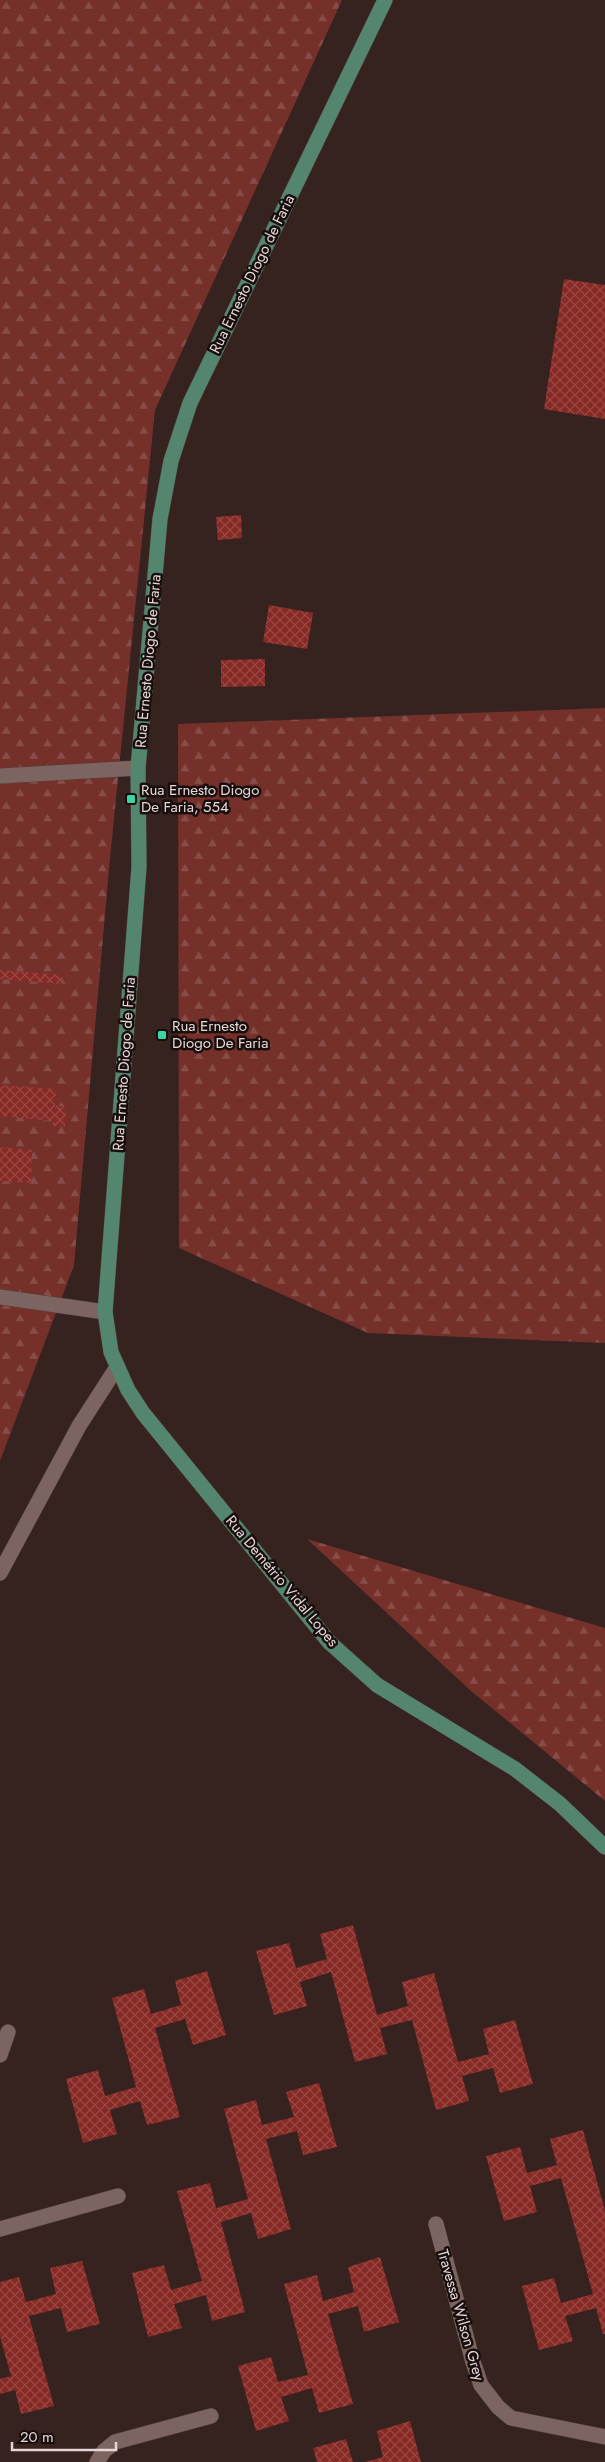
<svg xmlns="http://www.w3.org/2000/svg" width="605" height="2462" font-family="Jost,sans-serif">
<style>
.forest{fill:url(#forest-firs)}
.building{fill:url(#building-cross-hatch)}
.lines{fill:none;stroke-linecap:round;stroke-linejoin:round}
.minor-casing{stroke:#50403e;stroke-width:16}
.major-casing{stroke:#50403e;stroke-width:16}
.minor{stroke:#7c6561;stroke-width:15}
.major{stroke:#54856f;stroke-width:15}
.poi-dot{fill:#3dd4a3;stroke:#170e0d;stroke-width:2}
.labels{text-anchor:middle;stroke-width:5;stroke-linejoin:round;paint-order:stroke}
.street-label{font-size:15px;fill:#e5d7d5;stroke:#170e0d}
.poi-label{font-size:15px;fill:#e5d7d5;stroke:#170e0d;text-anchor:start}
</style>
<defs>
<pattern id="forest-firs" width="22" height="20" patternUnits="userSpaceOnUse" patternTransform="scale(1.25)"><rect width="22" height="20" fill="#75302a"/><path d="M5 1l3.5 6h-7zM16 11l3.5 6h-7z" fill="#884d48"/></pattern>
<pattern id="building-cross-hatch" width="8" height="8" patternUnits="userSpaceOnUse" patternTransform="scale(1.25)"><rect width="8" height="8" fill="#872924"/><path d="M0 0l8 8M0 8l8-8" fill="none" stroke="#984743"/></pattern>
</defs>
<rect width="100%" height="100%" fill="#36221f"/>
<g class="forest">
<path d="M0 0H342L155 410 110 858 74 1265 0 1461Z"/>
<path d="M605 708V1343L368 1333 179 1248 178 724Z"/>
<path d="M307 1539 605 1628V1801L471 1691Z"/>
</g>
<g class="building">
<path d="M564 279 605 285V419L544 409Z"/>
<path d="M241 515 242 538 218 540 216 517Z"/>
<path d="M269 605 313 613 307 649 263 642Z"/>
<path d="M265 659V686L221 687V660Z"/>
<path d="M0 970 62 975V984L0 979Z"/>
<path d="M0 1085 56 1089 55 1106H66L65 1126H53V1121L0 1116Z"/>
<path d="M0 1147 32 1150 31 1183 0 1181Z"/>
<path d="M353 1925 377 2015 408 2006 402 1982 434 1973 458 2062 489 2054 483 2029 515 2020 533 2084 500 2093 493 2068 462 2076 469 2101 436 2110 412 2020 380 2028 387 2054 355 2062 331 1972 300 1982 307 2006 274 2015 256 1951 289 1943 296 1968 327 1959 320 1934Z"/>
<path d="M207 1971 226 2035 193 2045 185 2019 155 2028 180 2117 147 2125 140 2101 110 2110 117 2134 83 2143 66 2079 98 2070 105 2096 136 2087 112 1998 144 1989 151 2014 181 2005 175 1981Z"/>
<path d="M319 2083 337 2147 303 2155 297 2131 266 2139 291 2229 258 2239 251 2213 221 2222 245 2312 212 2321 206 2295 174 2304 182 2328 148 2337 132 2273 164 2265 171 2290 202 2281 177 2191 210 2183 216 2208 248 2199 224 2109 256 2100 262 2125 294 2117 286 2092Z"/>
<path d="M583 2130 605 2211V2334H603L596 2308 565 2316 573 2341 539 2350 522 2286 554 2278 561 2303 593 2294 561 2178 530 2186 537 2212 504 2221 486 2156 520 2147 527 2173 557 2165 550 2139Z"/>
<path d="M380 2257 399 2322 364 2332 358 2306 328 2314 353 2404 319 2413 312 2388 281 2397 289 2421 256 2431 238 2366 271 2357 278 2382 308 2375 284 2284 317 2275 323 2301 354 2292 348 2267Z"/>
<path d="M82 2261 100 2324 67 2332 61 2308 29 2316 54 2406 21 2414 15 2390 0 2394V2379L11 2376 0 2336V2282L19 2277 26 2302 56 2294 50 2268Z"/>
<path d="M410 2421 421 2462H365L383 2457 377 2431Z"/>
<path d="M346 2439 353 2462H317L313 2448Z"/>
</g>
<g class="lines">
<g class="minor-casing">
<g id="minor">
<path d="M0 776 138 768"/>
<path d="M0 1297 105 1312"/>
<path d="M0 1573 79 1426 117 1367"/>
<path d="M0 2055 8 2032"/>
<path d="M436 2224 473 2362 481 2385 498 2407 511 2418 605 2437"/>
<path d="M0 2229 118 2196"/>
<path d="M97 2462 104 2451 115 2442 211 2416"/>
</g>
</g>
<g class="major-casing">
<path id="major" d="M385 0 190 403 171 461 160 519 138 768 139 867 105 1312 111 1352 128 1390 143 1413 329 1642 377 1685 515 1769 560 1804 605 1847"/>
</g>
<use href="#minor" class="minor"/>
<use href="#major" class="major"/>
</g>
<g class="poi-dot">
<rect x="126" y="794" width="10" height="10" rx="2.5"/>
<rect x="157" y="1030" width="10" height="10" rx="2.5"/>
</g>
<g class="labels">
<g class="street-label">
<text transform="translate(252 274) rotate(-64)" y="5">Rua Ernesto Diogo de Faria</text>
<text transform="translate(148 661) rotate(-85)" y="5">Rua Ernesto Diogo de Faria</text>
<text transform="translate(124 1064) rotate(-86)" y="5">Rua Ernesto Diogo de Faria</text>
<text transform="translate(282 1581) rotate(50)" y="5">Rua Demétrio Vidal Lopes</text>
<text transform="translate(461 2315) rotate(74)" y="5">Travessa Wilson Grey</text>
</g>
<g class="poi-label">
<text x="141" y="795">Rua Ernesto Diogo<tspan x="141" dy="17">De Faria, 554</tspan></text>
<text x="172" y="1031">Rua Ernesto<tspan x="172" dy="17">Diogo De Faria</tspan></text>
</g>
</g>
<path d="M12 2442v8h104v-8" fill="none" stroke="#e5d7d5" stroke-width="2.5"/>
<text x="20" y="2442" font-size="15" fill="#e5d7d5" stroke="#170e0d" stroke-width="4" paint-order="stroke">20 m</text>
</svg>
